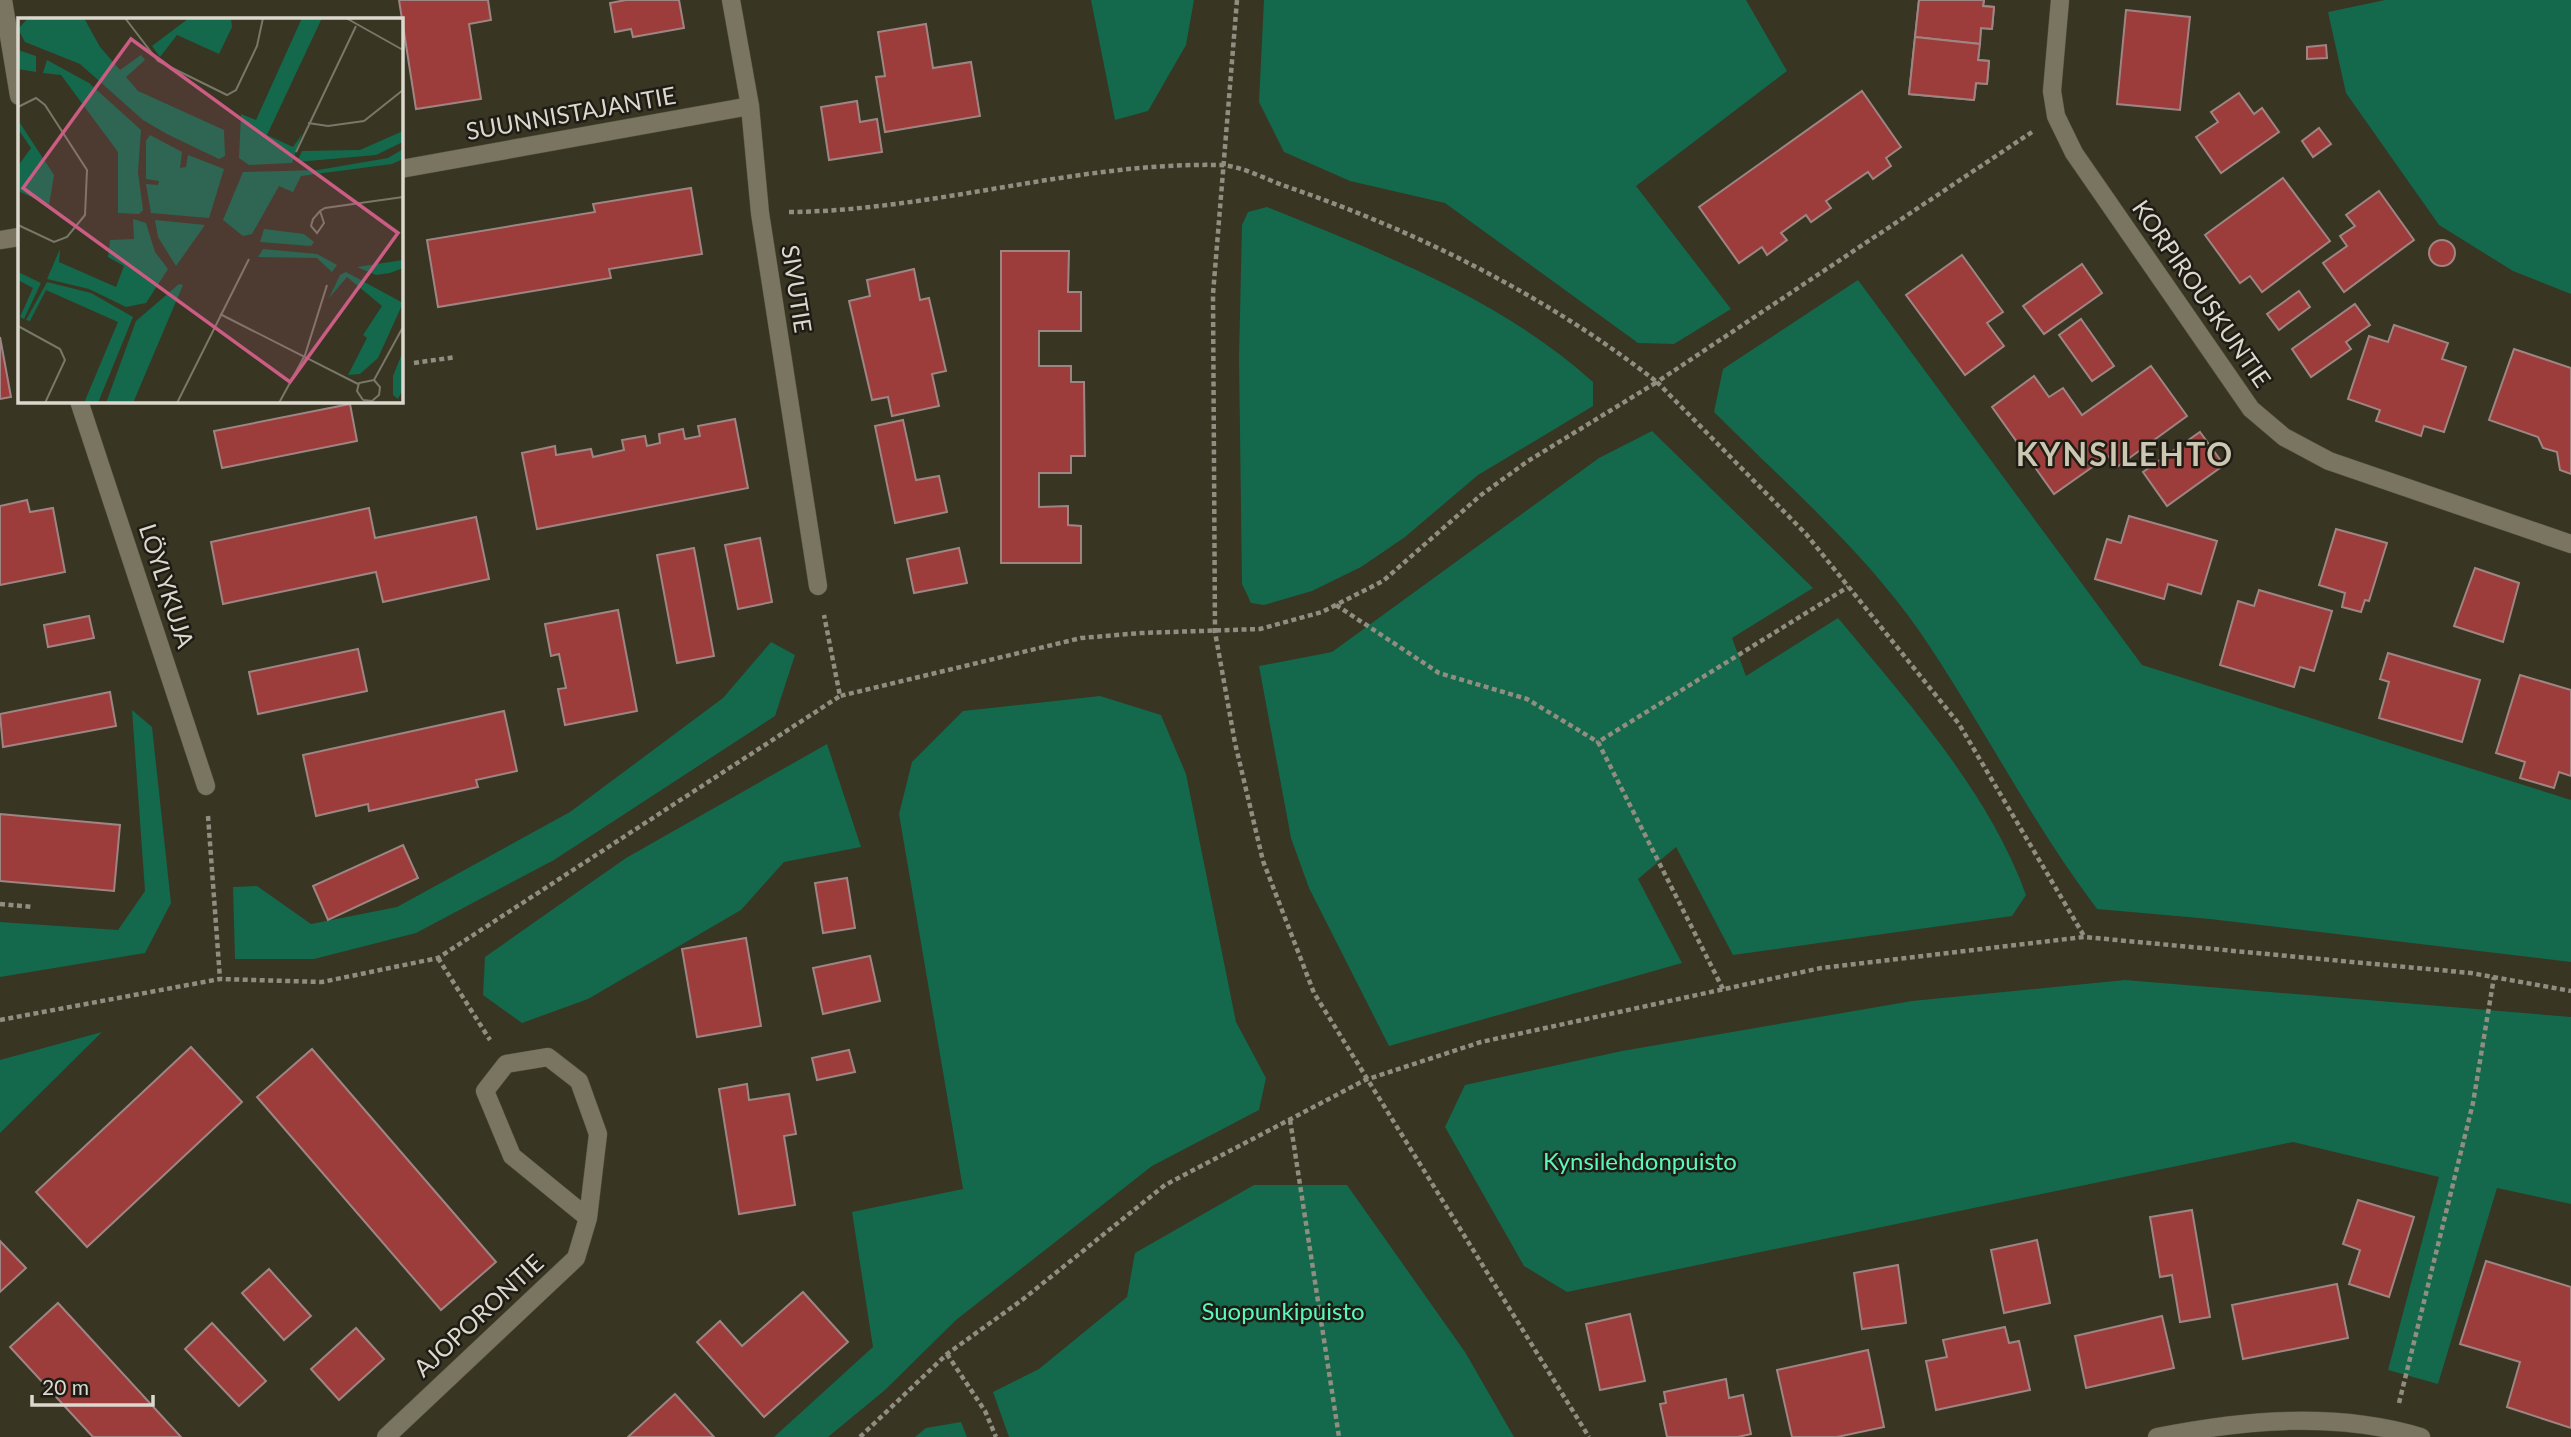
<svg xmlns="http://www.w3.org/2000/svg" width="2571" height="1437" font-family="Lato,sans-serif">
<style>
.green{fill:#14684b}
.building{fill:#9c3d3c;stroke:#9e8583;stroke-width:2}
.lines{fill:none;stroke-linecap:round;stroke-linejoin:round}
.minor-casing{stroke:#545142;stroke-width:19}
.path{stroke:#908e80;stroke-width:4.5;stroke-dasharray:5 3.5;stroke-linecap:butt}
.minor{stroke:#797560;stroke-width:18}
.labels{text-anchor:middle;stroke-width:5;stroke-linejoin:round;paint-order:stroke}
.street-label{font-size:24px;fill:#dbd9ce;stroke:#1e1c14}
.park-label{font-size:24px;fill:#5bf8bc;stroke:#1e1c14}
.district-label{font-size:32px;font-weight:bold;letter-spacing:2px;fill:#cbc7b1;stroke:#1e1c14}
.inset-road{fill:none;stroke:#797767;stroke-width:2}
.view{fill:#cb5c83;fill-opacity:0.15;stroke:#cb5c83;stroke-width:3.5}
.inset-edge{fill:none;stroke:#dbd9ce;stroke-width:3.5}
</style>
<rect width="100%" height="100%" fill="#383523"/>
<g class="green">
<path d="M1091 0H1194L1186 45 1148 111 1115 120Z"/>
<path d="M1264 0H1746L1787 71 1636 186 1731 309 1674 344 1638 343 1445 203 1350 181 1284 152 1259 102Z"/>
<path d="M2385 0H2571V294L2513 271 2439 225 2346 93 2328 12Z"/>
<path d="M1267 207C1381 253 1501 299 1593 382V406L1478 475 1405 537 1361 567 1312 591 1264 605 1251 603 1242 584 1239 357 1242 225 1248 212Z"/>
<path d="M1858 280 2142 665 2571 800V962L2210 919 2097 909C2031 822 1982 723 1920 632 1863 550 1784 482 1714 412L1723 369Z"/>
<path d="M1652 431 1813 588 1732 638 1746 676 1838 618C1907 701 1989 792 2026 895L2012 916 1733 955 1676 847 1638 879 1682 963 1389 1046 1309 888 1291 838 1259 666 1332 652 1599 458Z"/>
<path d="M771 642 795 655 775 716 554 860 416 933 314 959H235L233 887 257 886 311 924 397 907 570 812 723 698Z"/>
<path d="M1100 696 1161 715 1186 774 1236 1022 1266 1078 1259 1110 1152 1166 956 1320 885 1390 828 1437H774L873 1347 852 1212 963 1189 899 814 912 762 963 711Z"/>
<path d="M132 710 152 727 171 903 145 953 0 977V922L118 930 145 891Z"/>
<path d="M827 744 861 847 784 862 741 910 588 999 522 1023 483 995 485 957 626 858Z"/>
<path d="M2125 980 2571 1017V1204L2497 1188 2438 1384 2388 1370 2439 1177 2293 1142 1567 1292 1524 1266 1445 1127 1465 1085 1622 1051 1912 1001Z"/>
<path d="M102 1032 0 1133V1060Z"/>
<path d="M1254 1185H1347L1465 1352 1514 1437H1009L993 1392 1039 1369 1127 1297 1135 1253Z"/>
<path d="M961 1422 967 1437H915L926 1428Z"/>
</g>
<g class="building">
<path d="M399 0H488L491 20 469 24 481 99 416 109Z"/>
<path d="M679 0 684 28 633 37 631 29 615 32 610 3 626 0Z"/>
<path d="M1919 0H1984L1983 6 1994 7 1992 29 1981 28 1978 60 1989 61 1987 84 1976 83 1974 100 1909 94Z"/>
<path d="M1919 0H1984L1983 6 1994 7 1992 29 1981 28 1980 44 1915 37Z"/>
<path d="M2126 10 2190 17 2180 110 2117 104Z"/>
<path d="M926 24 933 68 971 62 980 116 885 132 876 77 885 76 878 32Z"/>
<path d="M1915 37 1980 44 1978 60 1989 61 1987 84 1976 83 1974 100 1909 94Z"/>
<path d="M2326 45 2327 58 2307 59V47Z"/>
<path d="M1862 91 1901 147 1886 158 1891 166 1873 179 1868 172 1826 201 1831 208 1811 222 1806 215 1781 233 1787 240 1767 255 1762 247 1739 263 1699 207Z"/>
<path d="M2239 93 2254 114 2262 108 2279 132 2221 173 2196 137 2218 122 2211 112Z"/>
<path d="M857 101 860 122 877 119 882 152 829 160 821 107Z"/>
<path d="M2319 128 2331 144 2313 157 2302 141Z"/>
<path d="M2283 178 2330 241 2262 292 2250 276 2240 283 2205 235Z"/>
<path d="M691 188 702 254 609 269 611 278 438 307 427 240 595 212 593 204Z"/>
<path d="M2379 191 2414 240 2344 292 2323 263 2347 246 2340 236 2355 226 2346 215Z"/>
<circle cx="2442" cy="253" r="13"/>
<path d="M1001 251H1069L1068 292H1081V331H1039V366H1071V382H1084L1085 456H1071V473H1039V507L1068 506V525L1081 526V563H1001Z"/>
<path d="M1962 255 2003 312 1987 323 2004 346 1965 375 1906 295Z"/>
<path d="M2082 264 2102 293 2044 334 2023 306Z"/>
<path d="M914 269 920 300 929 298 946 371 932 374 939 406 892 416 888 397 872 400 849 301 870 296 867 280Z"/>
<path d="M2299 291 2310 307 2279 330 2267 314Z"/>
<path d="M2355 304 2370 325 2346 342 2351 349 2311 377 2292 349Z"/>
<path d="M2081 319 2114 366 2092 381 2059 335Z"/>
<path d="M2394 325 2448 343 2442 359 2466 367 2444 432 2424 426 2421 436 2376 421 2380 410 2348 399 2369 336 2388 342Z"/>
<path d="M0 337 11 397 0 399Z"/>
<path d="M2514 349 2571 368V474L2560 470 2557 452 2543 448 2538 437 2489 420Z"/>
<path d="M2151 366 2187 416 2117 467 2108 456 2054 494 1992 407 2034 376 2049 397 2063 388 2082 415Z"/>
<path d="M350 404 357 441 222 468 214 431Z"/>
<path d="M735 419 748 488 537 529 522 453 555 446 556 455 591 449 593 457 624 450 622 440 645 436 647 446 660 443 659 434 683 429 685 439 700 436 698 426Z"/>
<path d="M903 420 916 480 939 476 947 512 895 523 875 426Z"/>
<path d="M2200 432 2224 465 2167 506 2143 472Z"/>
<path d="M27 500 30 512 53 508 65 572 0 585V506Z"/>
<path d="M369 508 375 538 476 517 489 579 383 602 376 572 223 604 211 542Z"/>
<path d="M2129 516 2217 541 2201 594 2168 584 2164 599 2095 579 2107 539 2121 543Z"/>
<path d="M2336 529 2387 543 2369 601 2365 600 2361 612 2342 607 2345 593 2319 585Z"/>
<path d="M760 538 772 602 738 609 725 545Z"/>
<path d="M694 548 714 656 677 663 657 555Z"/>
<path d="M959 548 967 583 914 593 907 559Z"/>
<path d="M2475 568 2519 583 2503 642 2454 626Z"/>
<path d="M2259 590 2332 611 2314 671 2300 667 2294 687 2220 665 2238 601 2254 606Z"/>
<path d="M618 610 637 711 565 725 558 689 566 688 559 654 551 656 545 624Z"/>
<path d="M89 616 94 638 48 647 44 625Z"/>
<path d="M358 649 367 691 258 714 249 672Z"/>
<path d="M2388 653 2480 680 2462 742 2379 718 2389 682 2380 679Z"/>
<path d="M2520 675 2571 690V776L2559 772 2554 788 2520 778 2525 762 2496 753Z"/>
<path d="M110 692 116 726 3 747 0 714Z"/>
<path d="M504 711 517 771 476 780 478 787 369 811 368 804 316 816 303 755Z"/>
<path d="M0 814 120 825 114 891 0 881Z"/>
<path d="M403 845 418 878 328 920 313 886Z"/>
<path d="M847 878 855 928 823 933 815 883Z"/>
<path d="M746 938 761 1026 697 1037 682 949Z"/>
<path d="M870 956 880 1001 823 1014 813 968Z"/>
<path d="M191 1047 242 1102 87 1247 36 1192Z"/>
<path d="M312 1049 496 1262 441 1310 257 1097Z"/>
<path d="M849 1050 855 1072 817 1080 812 1058Z"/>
<path d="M747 1084 749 1100 789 1094 796 1134 784 1136 795 1205 739 1214 719 1089Z"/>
<path d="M2358 1200 2414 1217 2389 1297 2349 1284 2360 1250 2343 1244Z"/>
<path d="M2192 1210 2210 1317 2180 1322 2172 1275 2160 1277 2150 1217Z"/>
<path d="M2037 1240 2050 1303 2004 1313 1991 1250Z"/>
<path d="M0 1241 26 1268 0 1292Z"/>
<path d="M2486 1261 2571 1287V1428L2507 1407 2520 1362 2460 1344Z"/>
<path d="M1898 1265 1906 1323 1862 1329 1854 1273Z"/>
<path d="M269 1269 311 1316 284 1340 242 1293Z"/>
<path d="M2337 1284 2348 1338 2243 1359 2232 1305Z"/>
<path d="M803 1292 848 1342 764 1417 697 1342 720 1321 742 1346Z"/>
<path d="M58 1303 181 1437H93L10 1347Z"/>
<path d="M1630 1314 1645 1381 1600 1390 1586 1324Z"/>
<path d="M2162 1316 2174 1368 2086 1388 2075 1336Z"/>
<path d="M212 1323 266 1381 239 1406 185 1349Z"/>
<path d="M2005 1327 2009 1343 2019 1341 2030 1390 1936 1410 1926 1361 1947 1357 1943 1340Z"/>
<path d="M356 1328 384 1359 339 1400 311 1369Z"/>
<path d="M1868 1350 1884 1427 1837 1437H1792L1777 1370Z"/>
<path d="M1726 1379 1729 1398 1743 1395 1751 1434 1738 1437H1667L1660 1404 1666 1403 1664 1392Z"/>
<path d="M675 1394 714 1437H628Z"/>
</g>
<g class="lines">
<g class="minor-casing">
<g id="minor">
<path d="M3 0 19 96"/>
<path d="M731 0 750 106 760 213 818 586"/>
<path d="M2060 0 2052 91 2056 116 2074 153 2251 409 2284 437 2329 461 2571 544"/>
<path d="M401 169 750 106"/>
<path d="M0 240 19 237"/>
<path d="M79 401 206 786"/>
<path d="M386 1437 576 1258 588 1218 598 1134 579 1081 548 1057 506 1064 485 1091 512 1156 588 1218"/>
<path d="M2157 1437C2243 1420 2335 1411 2421 1437"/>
</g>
</g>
<g class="path">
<path d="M1237 0 1213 294 1215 632 1235 743 1263 861 1314 993 1589 1437"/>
<path d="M2032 132 1657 382 1806 534 1959 724 2084 936"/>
<path d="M789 212C933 211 1076 162 1219 165 1240 165 1265 179 1285 186 1417 231 1547 296 1657 382L1528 461 1481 495 1383 581 1322 612 1260 629 1141 633 1081 638 840 696"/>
<path d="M414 363 456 357"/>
<path d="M1336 605 1439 673 1527 699 1598 742"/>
<path d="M208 816 220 979"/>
<path d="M0 904 33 907"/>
<path d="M438 958 490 1040"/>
<path d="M1723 989 1598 742 1848 587"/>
<path d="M0 1020 220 979 322 982 438 958 840 696 824 615"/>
<path d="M1290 1120 1339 1437"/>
<path d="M947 1354 985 1411 996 1437"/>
<path d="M2399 1403 2473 1103 2494 977"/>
<path d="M860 1437 947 1354 1022 1300 1165 1185 1365 1080 1481 1042 1821 968 2084 937 2471 973 2571 991"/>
</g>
<use href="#minor" class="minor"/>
</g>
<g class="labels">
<g class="street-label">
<text transform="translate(571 114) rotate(-10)" y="8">SUUNNISTAJANTIE</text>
<text transform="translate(796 289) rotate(81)" y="8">SIVUTIE</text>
<text transform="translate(2201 294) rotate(55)" y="8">KORPIROUSKUNTIE</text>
<text transform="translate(166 586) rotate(72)" y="8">LÖYLYKUJA</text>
<text transform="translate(479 1316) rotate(-43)" y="8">AJOPORONTIE</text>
</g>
<g class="park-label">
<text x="1640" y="1170">Kynsilehdonpuisto</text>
<text x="1283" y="1320">Suopunkipuisto</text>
</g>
<g class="district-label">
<text x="2125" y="466">KYNSILEHTO</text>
</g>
</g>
<g transform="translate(18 18)">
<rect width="385" height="385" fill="#383523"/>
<path d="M10 0H66L82 29 102 52 123 37 127 42 108 59 120 73 206 112 207 138 201 141 149 116 125 102 62 46 7 24 0 11ZM171 0H213L214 9 201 36 159 17 142 39 134 28ZM284 0H304L249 117 275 129 284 116 274 145 231 147 221 140 223 96 238 102ZM0 32 18 38V54L0 51ZM29 42 71 65 123 112 120 154 125 192 121 196 100 195V134L43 57 25 55ZM0 102 36 157 31 187 0 173V148L13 130 0 111ZM385 113V124L358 137 279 144 284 133 342 132ZM132 117 164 134 162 150 168 149 170 137 206 151 191 200 133 195 128 166 140 167 141 163 128 161V123ZM385 131V141L374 146 283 158 275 174 261 168 234 216 225 218 205 202 225 154 300 152 370 140ZM115 201 128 205 137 234 150 251 128 285 108 289 71 271 29 261 42 231 41 244 98 269 106 248 90 239 92 222 116 221ZM137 202 187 207 158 248 140 219ZM246 211 286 216 296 224 293 228 242 224ZM245 231 299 236 319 247 314 254 299 240 240 239ZM385 242V250L372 255 358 257 339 249ZM0 254 23 265 6 301 2 299 15 270 0 262ZM328 254 385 285 360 340 342 356 330 357 349 320 345 317 364 288 329 259 311 280 322 257ZM29 264 73 275 115 299 80 385H66L100 304 28 272 12 303 8 302ZM161 266 165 267 115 385H88L118 303ZM385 333V371L380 381 375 377V358Z" fill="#14684b"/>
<path class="inset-road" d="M107 0 140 43 209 77 218 72 239 28 245 0M328 0 385 32M0 89 18 80 27 87 69 152 67 197 49 219 36 224 0 207M290 105 310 108 346 103 385 72M278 134 338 8M302 193 306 205 299 215 293 208 295 201 302 193 307 190 385 179M202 296 340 366M0 308 42 331 47 342 27 385M356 362 385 309M345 382 354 383 361 377 362 369 356 362M345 382 339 373 341 365 356 362M159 385 231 241M261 385 287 337 309 267"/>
<path class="view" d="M113 21 380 215 272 364 5 170Z"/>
<rect width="385" height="385" class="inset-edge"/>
</g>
<path d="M32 1395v10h121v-10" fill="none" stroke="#dbd9ce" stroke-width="3.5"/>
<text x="42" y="1395" font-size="21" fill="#dbd9ce" stroke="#1e1c14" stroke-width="5" paint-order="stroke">20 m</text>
</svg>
